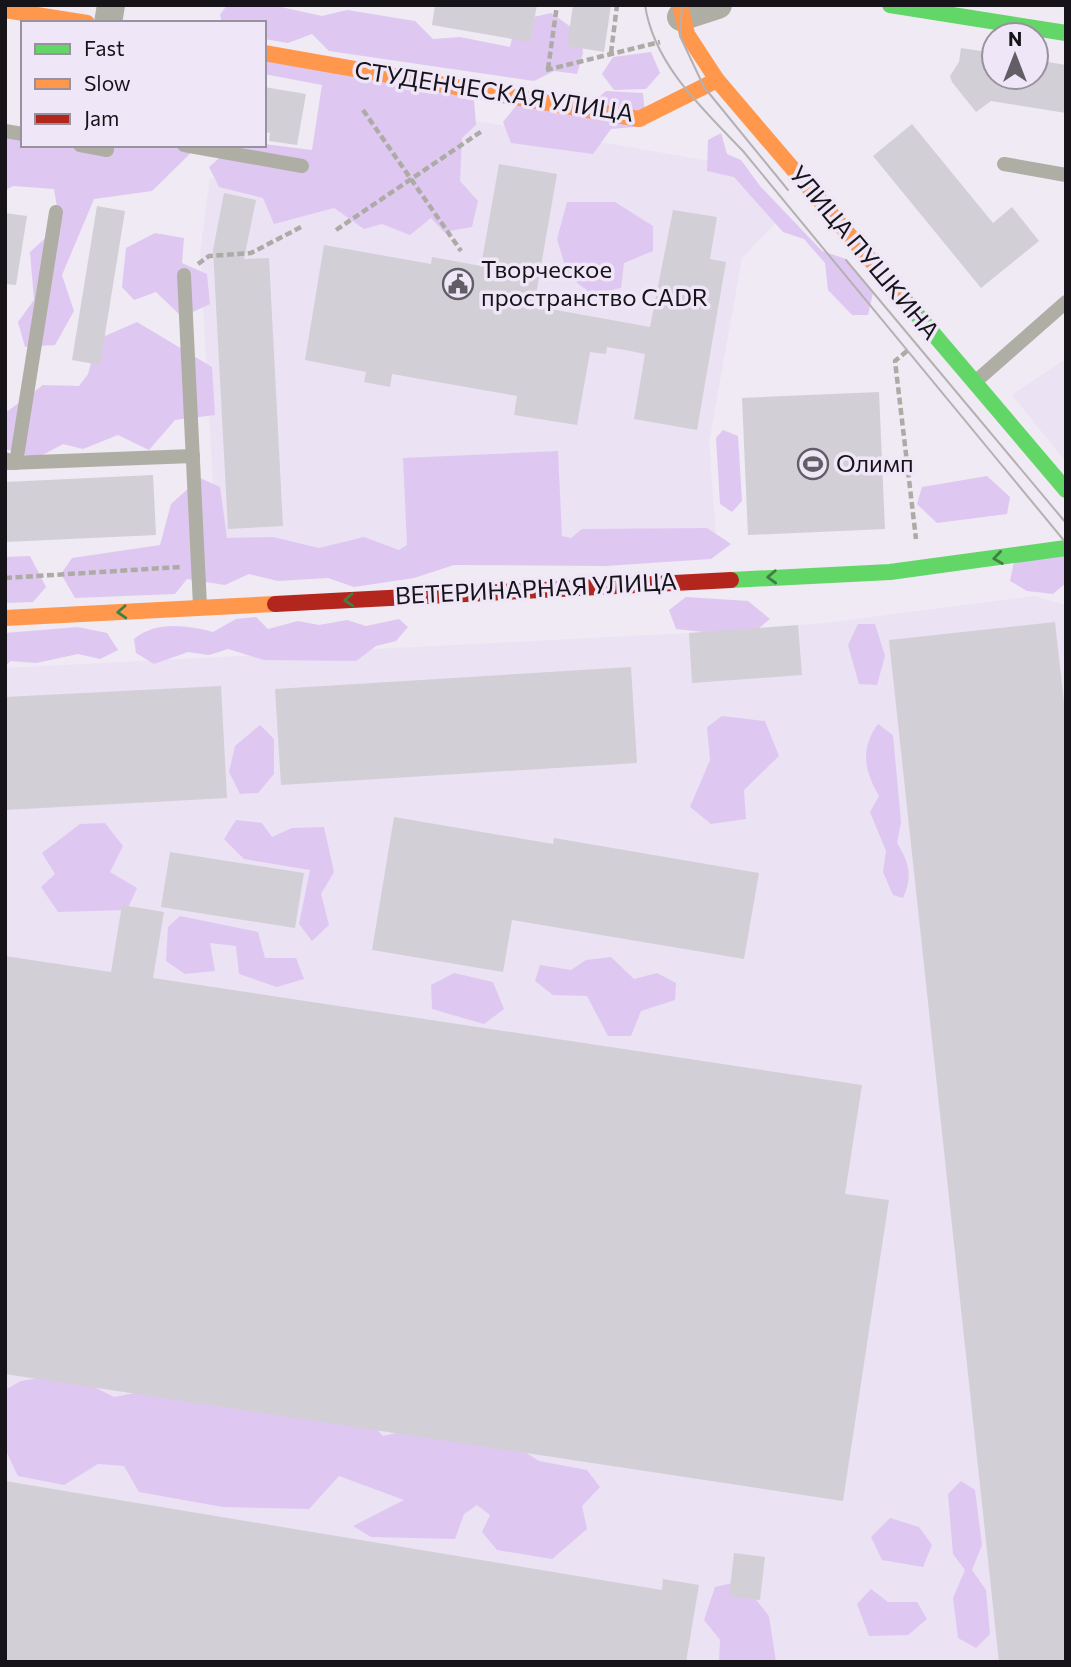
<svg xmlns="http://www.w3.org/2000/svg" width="1071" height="1667" font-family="Commissioner,sans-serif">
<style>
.built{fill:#ebe2f4}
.green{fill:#dec8f1}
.building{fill:#d3cfd6}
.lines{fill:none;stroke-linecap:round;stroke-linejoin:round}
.path{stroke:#aeaba6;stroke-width:4.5;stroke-dasharray:7 3.5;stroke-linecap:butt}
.lane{stroke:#afaea4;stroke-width:14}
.street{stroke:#afaea4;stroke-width:28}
.fast{stroke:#63d668;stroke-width:16}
.slow{stroke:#ff974d;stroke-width:16}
.jam{stroke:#b3261e;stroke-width:16}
.tram{stroke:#b4b1b2;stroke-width:2}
.oneway{stroke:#407e44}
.labels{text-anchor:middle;stroke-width:7;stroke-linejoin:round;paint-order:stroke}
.street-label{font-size:24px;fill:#161319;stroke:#efe6f7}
.poi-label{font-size:24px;fill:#161319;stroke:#efe6f7;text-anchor:start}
</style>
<rect width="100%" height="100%" fill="#efeaf3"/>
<g class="built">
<path d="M365 102 728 164 780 218 742 258 709 442 717 549 218 571 200 253 210 178 311 193Z"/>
<path d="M1066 359V462L1012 395Z"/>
<path d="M1034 596 1066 605V1662H5V668L689 633 825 623Z"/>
</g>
<g class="green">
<path d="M227 5H272L322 16 347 10 415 21 433 39 460 37 510 47 516 21 551 13 581 34 583 53 577 74 554 71 534 81 329 51 312 34 288 43 264 39V23H222L220 15Z"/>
<path d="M264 45 474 99 476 125 462 138 460 181 478 201 472 227 444 232 431 218 410 235 382 224 364 229 334 208 274 224 263 198 219 187 209 167 234 145 264 144 312 150 322 85 264 74Z"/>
<path d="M651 52 660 73 646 89 614 90 602 74 613 57Z"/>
<path d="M606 91 643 93 646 126 611 129 593 154 511 143 503 122 519 102 578 115Z"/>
<path d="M721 133 727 154 741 160 760 186 822 251 846 259 873 293 868 315H852L828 290 825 263 804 239 783 232 734 177 707 171 708 140Z"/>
<path d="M5 134 23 138V145H199L152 191 94 199 62 275 74 311 55 345 25 347 18 322 34 300 30 252 60 225 54 189 13 186 5 190Z"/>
<path d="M567 202H615L653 226V251L624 263 621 288 592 294 568 276 557 239Z"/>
<path d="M155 233 184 238 182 263 207 274 210 304 182 317 156 292 134 300 122 287 126 248Z"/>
<path d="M137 322 212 367 215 415 175 420 149 450 118 435 83 449 63 444 37 458 5 449V413L43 385 79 386 88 374 98 339Z"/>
<path d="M723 430 738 436 742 501 732 512 720 504 716 438Z"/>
<path d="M558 451 562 536 571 538 582 529 707 528 731 544 711 559 605 566 454 565 414 578 354 587 328 578 278 581 249 574 225 585 187 579 175 594 75 598 61 574 72 558 160 545 171 504 200 478 220 487 227 538 273 537 319 548 364 537 399 550 407 545 403 458Z"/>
<path d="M987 476 1010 497 1007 514 937 523 917 504 922 487Z"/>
<path d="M1017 547 1066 554V583L1053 594 1027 591 1010 581Z"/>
<path d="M30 556 46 587 33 602 5 603V557Z"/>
<path d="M686 597 748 601 770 619 748 637 676 629 669 610Z"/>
<path d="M256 617 268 629 298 621 319 625 347 620 366 626 399 619 408 627 396 641 376 646 356 661 264 660 228 649 209 655 188 652 154 664 136 653 134 639C156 621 186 625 213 632L236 619Z"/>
<path d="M858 624H875L885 656 877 685 859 684 848 645Z"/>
<path d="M78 627 107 633 118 650 100 659 78 654 36 663 11 661 5 666V633Z"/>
<path d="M722 716 765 721 779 756 744 790 746 819 711 824 690 807 710 760 707 727Z"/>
<path d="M878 724 893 735 901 822 897 843C909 862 913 877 903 898L893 895 883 872 886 851 870 812 879 796C864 770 860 749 878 724Z"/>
<path d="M260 725 274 739V774L258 793 240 794 229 772 235 746Z"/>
<path d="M236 820 262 823 272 837 292 828 324 827 334 872 321 894 329 925 312 941 299 924 310 870 244 859 224 839Z"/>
<path d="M105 823 123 846 110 872 137 888 127 910 58 912 41 887 55 874 42 853 80 824Z"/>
<path d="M180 916 258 932 265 958H296L304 979 277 987 239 974 236 946 210 943 215 971 185 974 166 961 168 927Z"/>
<path d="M611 957 634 979 657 973 676 983 675 1000 641 1011 631 1036H608L587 996 553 995 535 981 540 965 571 970 586 960Z"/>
<path d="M454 973 493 982 504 1009 484 1024 432 1009 431 985Z"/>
<path d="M67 1373 114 1397 167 1387 362 1414 383 1436 423 1427 503 1438 539 1461 587 1470 600 1487 582 1506 587 1529 552 1559 497 1550 482 1532 490 1515 477 1505 464 1514 455 1539 371 1537 353 1526 404 1500 339 1476 309 1509 223 1507 139 1492 124 1466 98 1464 64 1485 18 1476 5 1449V1390L21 1381Z"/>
<path d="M961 1481 975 1490 982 1545 972 1570 986 1590 990 1634 976 1648 958 1638 953 1598 965 1570 953 1554 948 1494Z"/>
<path d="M890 1518 919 1527 932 1545 923 1567 882 1560 871 1537Z"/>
<path d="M741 1581 769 1616 776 1662H719L720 1640 704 1620 715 1587Z"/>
<path d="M871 1589 888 1602H917L927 1619 908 1635 869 1636 857 1604Z"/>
</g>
<g class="building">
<path d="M435 5H537L530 42 432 25Z"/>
<path d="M573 5H611L604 52 567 46Z"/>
<path d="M961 48 994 53V77H1036V60L1066 65V113L991 101 976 112 952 82 950 76 959 62Z"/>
<path d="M264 87 306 94 297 145 269 141 270 133 264 132Z"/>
<path d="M912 124 993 223 1012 207 1039 241 981 288 873 156Z"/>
<path d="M499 164 557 174 534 306 650 327 673 210 717 217 710 259 726 262 697 430 634 419 645 354 625 350 607 347 606 354 590 352 577 425 514 415 517 396 392 374 390 387 364 382 366 372 305 360 324 245 431 264 432 257 481 266Z"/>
<path d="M224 193 256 200 244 259 269 258 283 526 228 529 213 250Z"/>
<path d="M97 206 125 211 100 365 72 360Z"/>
<path d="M5 213 27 216 16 285 5 284Z"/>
<path d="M879 392 885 529 748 535 742 398Z"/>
<path d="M153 475 156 535 5 542V482Z"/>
<path d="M1055 622 1066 721V1662H999L889 640Z"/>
<path d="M798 625 802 675 692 683 689 633Z"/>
<path d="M631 667 637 763 281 785 275 689Z"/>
<path d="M221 686 227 798 5 810V697Z"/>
<path d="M394 817 553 844 554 838 759 873 744 959 512 920 503 972 372 950Z"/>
<path d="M170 852 304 873 295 928 161 907Z"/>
<path d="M122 905 164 912 153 978 862 1085 845 1194 889 1200 843 1501 5 1374V956L111 972Z"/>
<path d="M5 1481 662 1590 663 1579 699 1585 686 1662H5Z"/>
<path d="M734 1553 765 1557 760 1600 729 1596Z"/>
</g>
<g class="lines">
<g class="path">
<path d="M611 53 617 5"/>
<path d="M548 69 557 5"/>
<path d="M546 70 660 42"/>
<path d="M363 110 461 251"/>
<path d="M336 230 482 131"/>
<path d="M198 264 209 256 251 253 303 226"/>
<path d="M907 351 895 361 916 539"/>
<path d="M5 578 180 567"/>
</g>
<g class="lane">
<path d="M5 131 23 134"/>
<path d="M80 145 107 150"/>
<path d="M184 145 302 166"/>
<path d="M1004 164 1066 175"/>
<path d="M184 275 200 606"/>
<path d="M975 382 1066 302"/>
<path d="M5 459 16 463 56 212"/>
<path d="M9 463 193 456"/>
</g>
<g class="street">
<path d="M681 17 718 5"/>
<path d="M108 23 111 5"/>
</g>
<g class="fast">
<path d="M890 5 1066 33"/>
<path d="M903 298 1066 490"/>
<path d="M731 580 890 572 1066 548"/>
</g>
<g class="slow">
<path d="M680 5 687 34 717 80 903 298"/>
<path d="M5 10 87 23"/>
<path d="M264 53 639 119 717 80"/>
<path d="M5 618 275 604"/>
</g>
<path class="jam" d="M275 604 731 580"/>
<g class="tram">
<path d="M645 5C654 65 703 109 743 151L1066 543"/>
<path d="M682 5 680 36 704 87 788 190"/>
<path d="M846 260 1066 523"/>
</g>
</g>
<defs><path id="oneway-chevron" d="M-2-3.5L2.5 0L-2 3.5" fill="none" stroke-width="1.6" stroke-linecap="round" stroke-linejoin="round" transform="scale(1.75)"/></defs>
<g class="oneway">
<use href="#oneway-chevron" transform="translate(998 558) rotate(172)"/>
<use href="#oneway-chevron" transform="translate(772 577) rotate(178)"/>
<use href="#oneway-chevron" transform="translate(349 600) rotate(177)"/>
<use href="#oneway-chevron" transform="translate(122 612) rotate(177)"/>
</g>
<defs>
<g id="civic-ring" transform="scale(1.575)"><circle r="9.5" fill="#efe6f7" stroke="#625e65" stroke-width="1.5"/><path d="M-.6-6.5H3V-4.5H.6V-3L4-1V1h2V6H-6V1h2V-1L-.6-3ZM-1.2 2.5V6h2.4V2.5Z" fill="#625e65"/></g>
<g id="stadium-ring" transform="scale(1.575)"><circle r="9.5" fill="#efe6f7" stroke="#625e65" stroke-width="1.5"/><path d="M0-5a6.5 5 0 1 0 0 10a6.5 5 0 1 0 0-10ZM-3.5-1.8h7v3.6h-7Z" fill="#625e65"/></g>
</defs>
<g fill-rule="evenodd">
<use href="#civic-ring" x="458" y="284"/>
<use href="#stadium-ring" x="813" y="464"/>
</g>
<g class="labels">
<g class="street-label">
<text transform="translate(494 92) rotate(9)" y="8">СТУДЕНЧЕСКАЯ УЛИЦА</text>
<text transform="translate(864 253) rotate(50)" y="8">УЛИЦА ПУШКИНА</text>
<text transform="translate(536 589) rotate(-3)" y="8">ВЕТЕРИНАРНАЯ УЛИЦА</text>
</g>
<g class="poi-label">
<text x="481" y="278">Творческое<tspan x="481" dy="28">пространство CADR</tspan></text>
<text x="836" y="472">Олимп</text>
</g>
</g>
<rect width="1071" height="1667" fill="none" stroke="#161319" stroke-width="14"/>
<rect x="21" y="21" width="245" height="126" fill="#efe6f7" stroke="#98929e" stroke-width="2"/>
<rect x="35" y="44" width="35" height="10" fill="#63d668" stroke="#98929e" stroke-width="2"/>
<text x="84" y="56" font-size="21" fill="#161319">Fast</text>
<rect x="35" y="79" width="35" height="10" fill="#ff974d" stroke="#98929e" stroke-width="2"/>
<text x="84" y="91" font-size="21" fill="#161319">Slow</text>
<rect x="35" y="114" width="35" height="10" fill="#b3261e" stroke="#98929e" stroke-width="2"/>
<text x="84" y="126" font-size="21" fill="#161319">Jam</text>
<g transform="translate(1015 56)"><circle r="33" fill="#efe6f7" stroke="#98929e" stroke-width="2"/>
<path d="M0-5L12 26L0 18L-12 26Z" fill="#625e65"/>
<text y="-10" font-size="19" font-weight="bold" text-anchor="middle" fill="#161319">N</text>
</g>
</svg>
